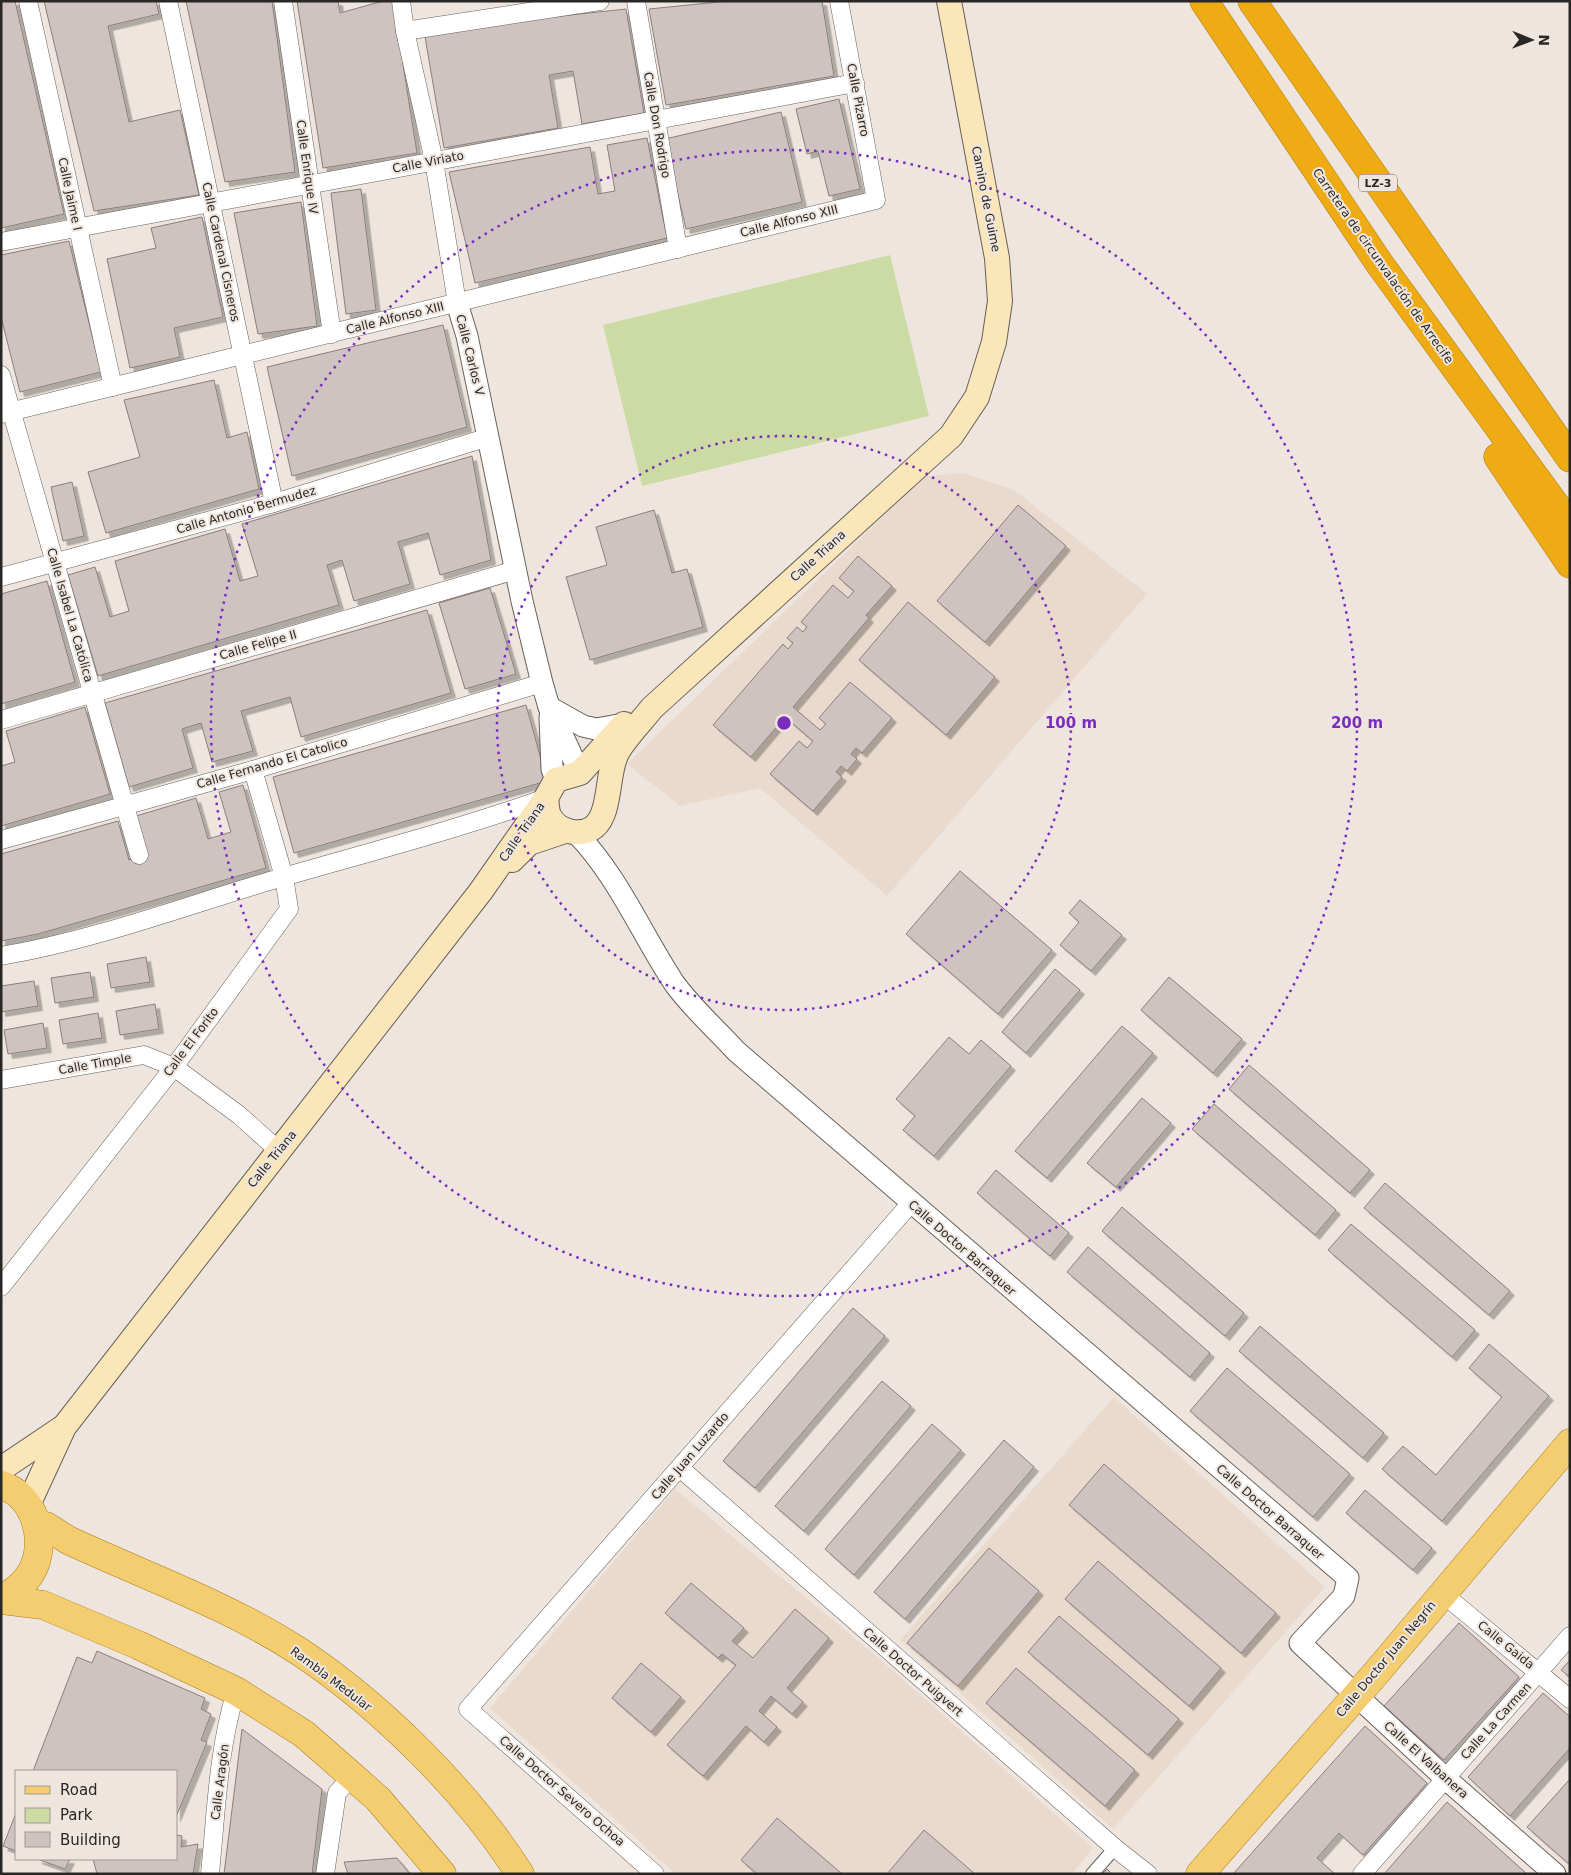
<svg xmlns="http://www.w3.org/2000/svg" width="1571" height="1875" font-family="'DejaVu Sans',sans-serif">
<style>
.built{fill:#e9dacd}
.green{fill:#ccdba3}
.building{fill:#cfc3c2;stroke:#8a7e7e;filter:url(#shadow)}
.lines{fill:none;stroke-linecap:round;stroke-linejoin:round}
.pedestrian-casing{stroke:#676059;stroke-width:14}
.minor-casing{stroke:#676059;stroke-width:19}
.tertiary-casing{stroke:#676059;stroke-width:23}
.secondary-casing{stroke:#676059;stroke-width:26}
.primary-casing{stroke:#aa7c19;stroke-width:29}
.motorway-casing{stroke:#aa7c19;stroke-width:29}
.pedestrian{stroke:#fff;stroke-width:12}
.minor{stroke:#fff;stroke-width:18}
.tertiary{stroke:#fff;stroke-width:21}
.secondary{stroke:#fae6b8;stroke-width:24}
.primary{stroke:#f5cd71;stroke-width:28}
.motorway{stroke:#efab13;stroke-width:28}
.ring{fill:none;stroke:#7b2cbf;stroke-width:2.5;stroke-dasharray:2.5 5}
.labels{text-anchor:middle;stroke-width:4;stroke-linejoin:round;paint-order:stroke}
.shield{fill:#eee6de;stroke:#64605c;stroke-width:1}
.shield-label{font-size:11px;font-weight:bold;fill:#292624}
.street-label{font-size:12px;fill:#292624;stroke:#eee6de}
.centre{fill:#7b2cbf;stroke:#eee6de;stroke-width:2.5}
.ring-label{font-size:15px;text-anchor:middle;font-weight:bold;fill:#7b2cbf;stroke:#eee6de;stroke-width:4;stroke-linejoin:round;paint-order:stroke}
</style>
<defs>
<filter id="shadow"><feDropShadow dx="4.5" dy="4.5" stdDeviation="0" flood-color="#0004"/></filter>
</defs>
<rect width="100%" height="100%" fill="#eee6de"/>
<g class="built">
<path d="M963 473 1014 490 1147 594 887 896 760 788 680 806 627 764 925 476Z"/>
<path d="M1114 1397 1325 1587 1113 1829 900 1640Z"/>
<path d="M675 1489 882 1661 1093 1848 1072 1874H676L490 1708Z"/>
</g>
<path class="green" d="M890 255 929 416 642 486 603 325Z"/>
<g class="building">
<path d="M1 1H15L64 214 1 228Z"/>
<path d="M44 1H156L159 14 108 26 129 122 180 110 199 195 94 211Z"/>
<path d="M186 1H272L295 172 225 182Z"/>
<path d="M297 1H338L340 13 383 1H393L417 153 323 168Z"/>
<path d="M728 1H822L834 76 666 105 649 9Z"/>
<path d="M626 9 644 113 582 124 573 71 549 75 558 128 444 148 424 31Z"/>
<path d="M839 99 860 189 829 196 818 151 807 154 796 109Z"/>
<path d="M781 112 802 202 686 229 665 139Z"/>
<path d="M647 138 667 238 475 283 449 172 590 147 598 194 615 191 607 145Z"/>
<path d="M361 189 376 310 346 314 331 193Z"/>
<path d="M301 202 317 326 258 334 234 213Z"/>
<path d="M202 217 223 317 174 328 180 357 130 368 107 259 156 248 151 228Z"/>
<path d="M69 241 101 372 20 392 1 317V255Z"/>
<path d="M443 325 467 427 292 476 267 367Z"/>
<path d="M214 380 227 438 247 432 259 489 106 533 88 472 140 457 124 400Z"/>
<path d="M472 456 491 560 440 575 428 533 398 542 410 584 354 601 342 560 327 565 339 605 98 676 68 575 95 567 110 617 129 611 115 561 225 529 240 581 258 576 242 524Z"/>
<path d="M72 482 84 536 63 541 51 487Z"/>
<path d="M1018 505 1066 546 985 642 937 601Z"/>
<path d="M654 510 672 573 687 569 703 627 590 660 566 577 607 565 596 527Z"/>
<path d="M858 556 892 586 866 615 869 618 793 707 820 730 826 724 819 718 850 682 892 718 862 753 856 748 851 754 857 759 847 771 841 766 836 772 842 777 813 811 770 774 799 741 807 748 813 741 785 717 751 757 713 725 783 644 788 649 793 643 787 638 797 627 803 632 807 627 801 622 833 585 848 598 854 591 839 578Z"/>
<path d="M47 581 75 682 1 704V594Z"/>
<path d="M490 588 516 674 465 689 439 603Z"/>
<path d="M908 602 995 677 946 735 859 660Z"/>
<path d="M427 610 451 693 301 737 290 697 241 711 253 751 212 762 201 723 182 729 193 768 129 787 105 703Z"/>
<path d="M526 705 547 781 294 853 273 777Z"/>
<path d="M85 707 110 794 1 826V766L15 762 6 731Z"/>
<path d="M243 785 266 868 38 934 1 941V854L118 821 129 860 147 854 136 816 196 798 208 839 231 832 219 792Z"/>
<path d="M960 871 1052 950 998 1014 906 934Z"/>
<path d="M1080 900 1122 935 1091 971 1060 945 1079 922 1069 913Z"/>
<path d="M146 957 150 982 111 988 107 964Z"/>
<path d="M1055 969 1080 990 1026 1053 1002 1032Z"/>
<path d="M90 972 94 997 55 1003 51 978Z"/>
<path d="M1169 977 1242 1039 1213 1073 1141 1010Z"/>
<path d="M34 981 38 1006 1 1012V986Z"/>
<path d="M155 1004 159 1029 120 1035 116 1011Z"/>
<path d="M98 1013 102 1038 63 1044 59 1020Z"/>
<path d="M43 1023 47 1048 8 1054 4 1030Z"/>
<path d="M1122 1026 1153 1053 1047 1178 1015 1151Z"/>
<path d="M949 1037 969 1054 981 1040 1011 1066 934 1156 903 1130 915 1116 896 1099Z"/>
<path d="M1249 1065 1370 1170 1350 1193 1229 1089Z"/>
<path d="M1142 1098 1171 1123 1116 1187 1087 1163Z"/>
<path d="M1214 1104 1336 1210 1315 1235 1192 1129Z"/>
<path d="M996 1170 1069 1233 1050 1256 977 1193Z"/>
<path d="M1385 1183 1510 1291 1489 1315 1364 1208Z"/>
<path d="M1122 1207 1244 1313 1225 1336 1102 1231Z"/>
<path d="M1351 1224 1475 1330 1452 1357 1328 1250Z"/>
<path d="M1088 1247 1210 1353 1190 1377 1067 1272Z"/>
<path d="M853 1308 885 1336 755 1488 723 1461Z"/>
<path d="M1260 1326 1384 1433 1363 1458 1239 1351Z"/>
<path d="M1489 1344 1549 1396 1442 1521 1382 1469 1403 1446 1436 1475 1502 1397 1469 1368Z"/>
<path d="M1227 1368 1350 1474 1313 1517 1190 1411Z"/>
<path d="M882 1381 911 1406 804 1531 775 1506Z"/>
<path d="M932 1424 961 1450 854 1575 825 1549Z"/>
<path d="M1004 1440 1034 1467 905 1619 874 1592Z"/>
<path d="M1104 1464 1276 1613 1241 1653 1069 1505Z"/>
<path d="M1365 1490 1432 1548 1413 1570 1346 1513Z"/>
<path d="M989 1548 1039 1591 958 1686 907 1643Z"/>
<path d="M1098 1561 1221 1668 1189 1706 1065 1599Z"/>
<path d="M691 1583 744 1628 732 1641 753 1658 795 1609 829 1638 787 1688 803 1702 792 1714 771 1696 759 1711 777 1727 764 1742 746 1726 703 1776 667 1745 736 1665 722 1654 718 1658 665 1613Z"/>
<path d="M1059 1616 1179 1719 1148 1755 1028 1652Z"/>
<path d="M1459 1623 1519 1677 1444 1760 1384 1706Z"/>
<path d="M97 1651 205 1698 201 1709 211 1714 201 1740 207 1742 176 1817V1771H33L77 1657 92 1663Z"/>
<path d="M1570 1660V1677L1561 1670Z"/>
<path d="M641 1663 681 1697 651 1732 612 1698Z"/>
<path d="M1016 1668 1135 1770 1105 1806 986 1703Z"/>
<path d="M1543 1693 1570 1717V1748L1510 1816 1468 1777Z"/>
<path d="M1365 1726 1427 1783 1363 1855 1339 1833 1317 1858 1335 1874H1233Z"/>
<path d="M242 1729 322 1789 312 1874H224Z"/>
<path d="M1570 1779V1865L1527 1827Z"/>
<path d="M1447 1802 1527 1874H1384Z"/>
<path d="M16 1813V1851L3 1846Z"/>
<path d="M777 1818 842 1874H757L741 1860Z"/>
<path d="M924 1830 975 1874H887Z"/>
<path d="M176 1835 182 1836 181 1847 198 1844 193 1874H97L93 1859H176Z"/>
<path d="M397 1858 410 1874H348L344 1862Z"/>
<path d="M37 1859H70L65 1869Z"/>
<path d="M1107 1869 1112 1874H1102Z"/>
</g>
<g class="lines">
<g class="pedestrian-casing">
<path id="pedestrian" d="M1092 1874 1115 1848"/>
</g>
<g class="minor-casing">
<g id="minor">
<path d="M28 1 113 387"/>
<path d="M168 1 274 503"/>
<path d="M283 1 332 334"/>
<path d="M401 1 405 31 434 161 457 303"/>
<path d="M636 1 678 249"/>
<path d="M405 31 600 1"/>
<path d="M1 242 855 83"/>
<path d="M1 375 139 855"/>
<path d="M1 414 876 200 839 1"/>
<path d="M1 577 274 503 489 437"/>
<path d="M1 720 516 570"/>
<path d="M1 840 253 770 542 683"/>
<path d="M1 956C90 941 177 909 263 883 358 855 453 831 546 798"/>
<path d="M1 1080 144 1055 174 1067 239 1115 278 1150"/>
<path d="M1 1287 174 1067 289 909 284 877 253 770"/>
<path d="M680 1468 1115 1848 1148 1874"/>
<path d="M1442 1593 1570 1699"/>
<path d="M210 1874C216 1814 218 1749 236 1691"/>
<path d="M325 1874 337 1793 352 1776"/>
<path d="M655 1874 468 1709 911 1203"/>
<path d="M1362 1874 1570 1636"/>
</g>
</g>
<g class="tertiary-casing">
<g id="tertiary">
<path d="M457 303 467 336 522 601 542 683 549 707 580 773"/>
<path d="M549 707 583 726 596 729 624 724"/>
<path d="M550 717 552 769 556 780"/>
<path d="M576 833C618 876 641 933 674 983 691 1007 716 1029 736 1051L1348 1578 1344 1596 1300 1643 1445 1778 1555 1874"/>
</g>
</g>
<g class="secondary-casing">
<g id="secondary">
<path d="M546 798C547 804 547 813 550 817 558 832 581 837 594 827 612 812 606 771 618 751 627 736 641 722 652 708L951 436 977 397 994 342 1000 301 997 258 949 1"/>
<path d="M512 860 529 843 565 831"/>
<path d="M1 1469 62 1428"/>
<path d="M28 1505 64 1427 481 891 546 798 556 780 580 773 624 724"/>
</g>
</g>
<g class="primary-casing">
<g id="primary">
<path d="M1 1485C35 1495 48 1541 32 1571 25 1584 14 1592 1 1600"/>
<path d="M38 1526H46L68 1540C145 1576 228 1605 300 1652 381 1706 468 1792 520 1874"/>
<path d="M1 1600 43 1605 138 1645 236 1691 304 1734 352 1776 378 1799 442 1874"/>
<path d="M1200 1874 1377 1672 1570 1443"/>
</g>
</g>
<g class="motorway-casing">
<g id="motorway">
<path d="M1204 1 1379 263 1570 525"/>
<path d="M1252 1 1570 458"/>
<path d="M1498 457 1570 564"/>
</g>
</g>
<use href="#pedestrian" class="pedestrian"/>
<use href="#minor" class="minor"/>
<use href="#tertiary" class="tertiary"/>
<use href="#secondary" class="secondary"/>
<use href="#primary" class="primary"/>
<use href="#motorway" class="motorway"/>
</g>
<g class="ring">
<circle cx="784" cy="723" r="287"/>
<circle cx="784" cy="723" r="573"/>
</g>
<g class="labels">
<rect class="shield" x="1359" y="174.5" width="38" height="17" rx="4"/>
<g class="shield-label">
<text x="1378" y="187">LZ-3</text>
</g>
<g class="street-label">
<text transform="translate(858 100) rotate(79)" y="4">Calle Pizarro</text>
<text transform="translate(657 125) rotate(80)" y="4">Calle Don Rodrigo</text>
<text transform="translate(428 162) rotate(-11)" y="4">Calle Viriato</text>
<text transform="translate(307 167) rotate(82)" y="4">Calle Enrique IV</text>
<text transform="translate(70 194) rotate(78)" y="4">Calle Jaime I</text>
<text transform="translate(986 199) rotate(79)" y="4">Camino de Guime</text>
<text transform="translate(789 221) rotate(-14)" y="4">Calle Alfonso XIII</text>
<text transform="translate(221 252) rotate(78)" y="4">Calle Cardenal Cisneros</text>
<text transform="translate(1383 266) rotate(55)" y="4">Carretera de circunvalación de Arrecife</text>
<text transform="translate(395 318) rotate(-14)" y="4">Calle Alfonso XIII</text>
<text transform="translate(470 355) rotate(76)" y="4">Calle Carlos V</text>
<text transform="translate(246 510) rotate(-16)" y="4">Calle Antonio Bermudez</text>
<text transform="translate(818 556) rotate(-42)" y="4">Calle Triana</text>
<text transform="translate(70 615) rotate(74)" y="4">Calle Isabel La Católica</text>
<text transform="translate(258 645) rotate(-16)" y="4">Calle Felipe II</text>
<text transform="translate(272 763) rotate(-16)" y="4">Calle Fernando El Catolico</text>
<text transform="translate(522 832) rotate(-55)" y="4">Calle Triana</text>
<text transform="translate(191 1042) rotate(-53)" y="4">Calle El Forito</text>
<text transform="translate(95 1064) rotate(-10)" y="4">Calle Timple</text>
<text transform="translate(272 1159) rotate(-51)" y="4">Calle Triana</text>
<text transform="translate(962 1248) rotate(41)" y="4">Calle Doctor Barraquer</text>
<text transform="translate(690 1456) rotate(-49)" y="4">Calle Juan Luzardo</text>
<text transform="translate(1270 1512) rotate(41)" y="4">Calle Doctor Barraquer</text>
<text transform="translate(1506 1645) rotate(39)" y="4">Calle Gaida</text>
<text transform="translate(1386 1659) rotate(-50)" y="4">Calle Doctor Juan Negrín</text>
<text transform="translate(913 1672) rotate(41)" y="4">Calle Doctor Puigvert</text>
<text transform="translate(331 1679) rotate(37)" y="4">Rambla Medular</text>
<text transform="translate(1496 1721) rotate(-48)" y="4">Calle La Carmen</text>
<text transform="translate(1426 1760) rotate(42)" y="4">Calle El Valbanera</text>
<text transform="translate(220 1782) rotate(-83)" y="4">Calle Aragón</text>
<text transform="translate(562 1791) rotate(41)" y="4">Calle Doctor Severo Ochoa</text>
</g>
</g>
<circle cx="784" cy="723" r="8" class="centre"/>
<g class="ring-label">
<text x="1071" y="728">100 m</text>
<text x="1357" y="728">200 m</text>
</g>
<rect width="1571" height="1875" fill="none" stroke="#292624" stroke-width="5"/>
<rect x="15" y="1770" width="162" height="90" fill="#eee6de" stroke="#9f9994"/>
<rect x="25" y="1786" width="25" height="8" fill="#f5cd71" stroke="#9f9994"/>
<text x="60" y="1795" font-size="15" fill="#292624">Road</text>
<rect x="25" y="1808" width="25" height="15" fill="#ccdba3" stroke="#9f9994"/>
<text x="60" y="1820" font-size="15" fill="#292624">Park</text>
<rect x="25" y="1832" width="25" height="15" fill="#cfc3c2" stroke="#9f9994"/>
<text x="60" y="1845" font-size="15" fill="#292624">Building</text>
<g transform="translate(1531 40) rotate(91)" stroke="#eee6de" stroke-width="4" paint-order="stroke">
<path d="M0-4L9 19L0 12L-9 19Z" fill="#292624"/>
<text y="-8" font-size="14" font-weight="bold" text-anchor="middle" fill="#292624">N</text>
</g>
</svg>
